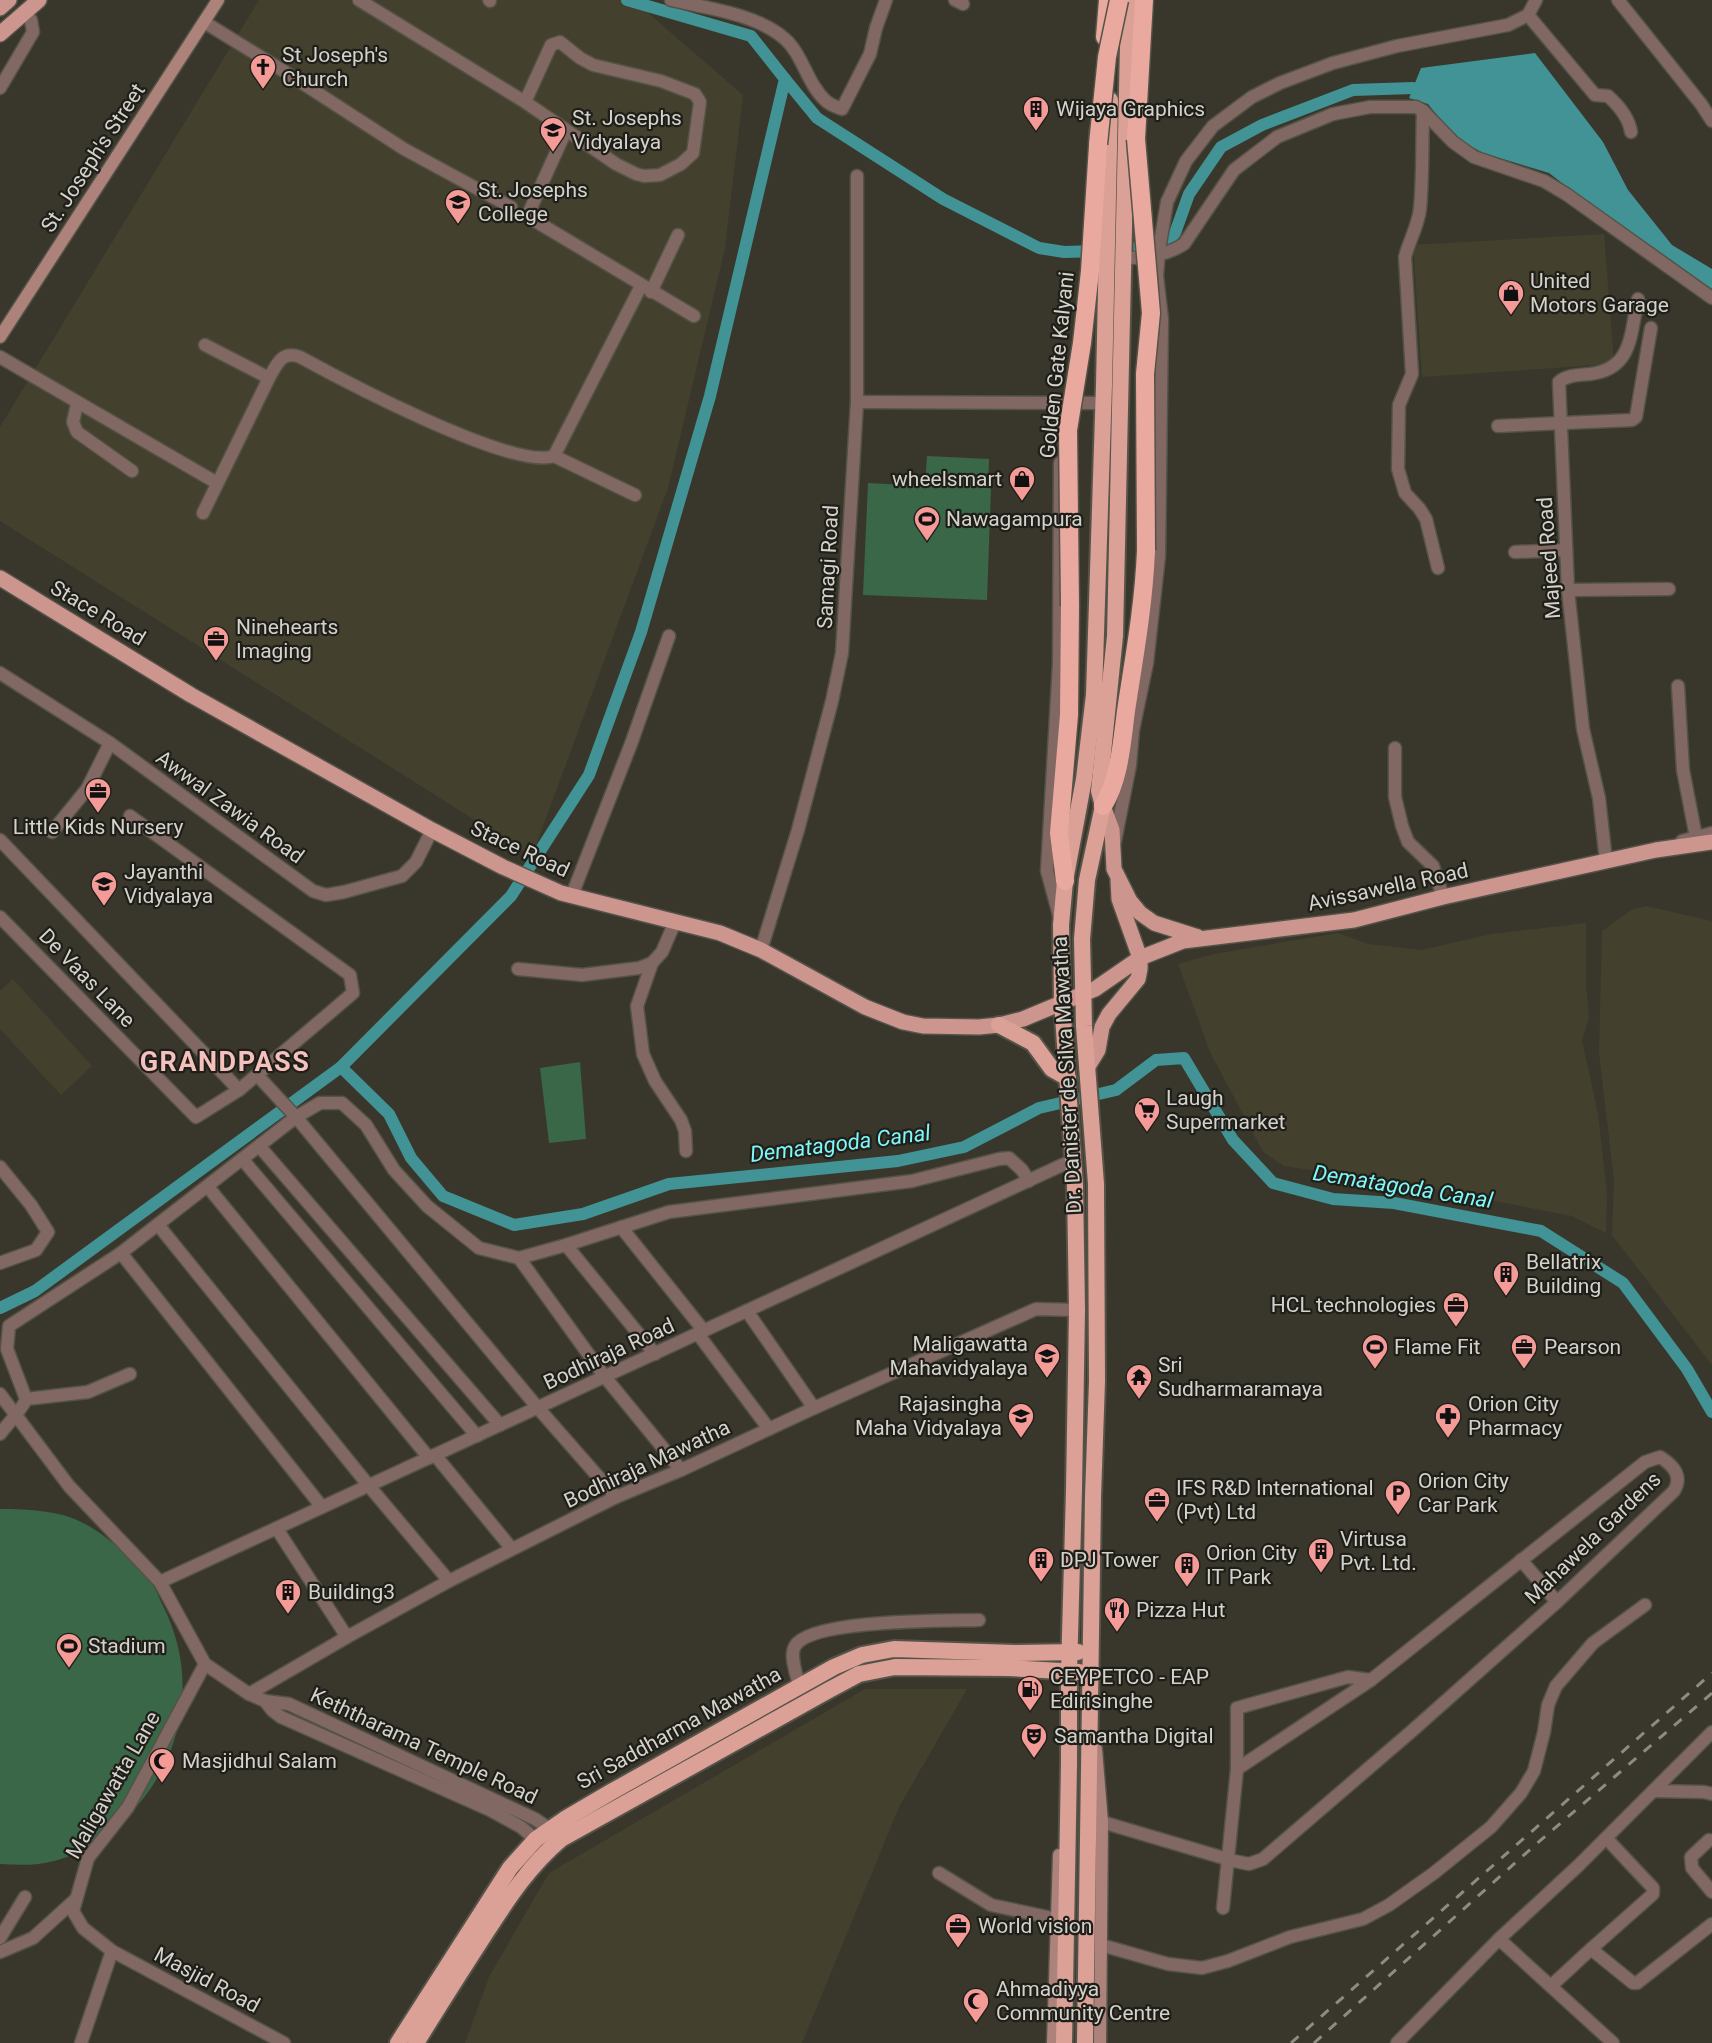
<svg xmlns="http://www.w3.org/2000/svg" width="1712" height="2043" font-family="Roboto,sans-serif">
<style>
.built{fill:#44402e}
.green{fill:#3a6747}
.water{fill:#429395}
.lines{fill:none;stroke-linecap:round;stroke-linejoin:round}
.canal{stroke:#429395;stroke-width:12}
.minor-casing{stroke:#555348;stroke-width:15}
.tertiary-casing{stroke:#555348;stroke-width:15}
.secondary-casing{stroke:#555348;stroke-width:15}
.primary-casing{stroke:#555348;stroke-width:18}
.trunk-casing{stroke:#555348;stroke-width:20}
.motorway-casing{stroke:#555348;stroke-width:21}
.minor{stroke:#826863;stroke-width:12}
.tertiary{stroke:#826863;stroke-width:12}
.secondary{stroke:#ac827b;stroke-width:12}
.primary{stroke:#cc968e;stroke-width:15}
.trunk{stroke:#dba096;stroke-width:16}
.motorway{stroke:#eaa99e;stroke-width:18}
.rail{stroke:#8d8c82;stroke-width:3;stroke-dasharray:10 10;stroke-linecap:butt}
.motorway-bridge-casing{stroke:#555348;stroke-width:21;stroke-linecap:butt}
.motorway-bridge{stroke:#eaa99e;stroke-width:18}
.labels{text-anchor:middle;stroke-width:4.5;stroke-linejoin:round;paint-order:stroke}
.poi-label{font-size:21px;fill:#d3d2cb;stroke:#1f1e19;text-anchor:start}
.street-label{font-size:21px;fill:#d3d2cb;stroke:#1f1e19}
.water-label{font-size:22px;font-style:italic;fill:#7ff8fa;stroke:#1f1e19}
.district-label{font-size:27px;font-weight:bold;letter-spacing:1.5px;fill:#f4c1bd;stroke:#1f1e19}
</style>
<rect width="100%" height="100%" fill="#39372b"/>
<g class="built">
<path d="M259 0H633L743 95 725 248 668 488 532 856 0 521V427Z"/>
<path d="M1604 234 1614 364 1422 377 1413 245Z"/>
<path d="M1646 906 1712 921V1365L1612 1235 1614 1180 1599 1053 1602 931 1631 910Z"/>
<path d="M1586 923V983L1589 1017 1582 1040 1598 1114 1607 1193 1606 1233 1572 1216 1438 1190 1284 1166 1263 1152 1210 1052 1178 964 1214 954 1338 933 1368 944 1421 950 1492 934Z"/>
<path d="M13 979 92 1066 61 1095 0 1029V991Z"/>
<path d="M865 1689H967L899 1807 802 2043H465L489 1977 549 1873Z"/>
</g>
<g class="green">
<path d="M927 456 989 459 988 488H991L987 600 863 595 868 483 925 486Z"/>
<path d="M580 1062 586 1139 549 1143 540 1068Z"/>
<path d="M0 1509C22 1509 51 1510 72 1518 93 1526 112 1541 128 1557 134 1563 142 1569 147 1576 154 1584 158 1595 162 1604 199 1675 185 1756 130 1814 110 1835 83 1854 54 1861 36 1866 19 1865 0 1864Z"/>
</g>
<path class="water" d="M1535 53 1603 142 1628 190 1672 245 1712 269V290L1659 258 1549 173 1483 153 1454 137 1428 104 1409 98 1421 68Z"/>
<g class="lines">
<g class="canal">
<path d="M785 79 817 118 943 199 1039 248 1064 252 1098 251"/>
<path d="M1116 250 1166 245 1175 233 1189 194 1221 147 1262 125 1353 90 1413 88"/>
<path d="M341 1067 389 1114 411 1158 443 1196 514 1225 583 1214 669 1184 898 1161 964 1147 1039 1108 1116 1090 1156 1060 1184 1058 1233 1140 1273 1183 1333 1199 1394 1203 1541 1231 1623 1283 1687 1369 1712 1412"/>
<path d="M0 1308 35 1291 341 1067 511 896 589 775 641 632 710 396 785 79 751 36 627 0"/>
</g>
<g class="minor-casing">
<g id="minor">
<path d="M359 0 525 102 616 164 636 174 644 176 660 175 681 164 693 153 700 102 695 94 661 81 593 65 580 58 560 42 551 45 525 102"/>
<path d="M489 0 490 1"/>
<path d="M671 0C706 8 757 14 785 39 803 55 807 84 826 101 830 105 837 107 842 109L870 54 876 28 886 0"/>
<path d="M955 0 963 4"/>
<path d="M1618 0 1701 104 1712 121"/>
<path d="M1528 15 1595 95 1608 96C1618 105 1629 118 1631 132"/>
<path d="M204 22 282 70 404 149 511 207"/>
<path d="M1423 111C1422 143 1423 177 1420 209 1418 226 1409 241 1405 257L1412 374 1399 405 1398 469 1405 493 1419 508 1426 519 1438 568"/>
<path d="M564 130V135L530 210 532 219 694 316"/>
<path d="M651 292 678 235"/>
<path d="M205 345 269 378"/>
<path d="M0 357 217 483"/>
<path d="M857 402 1103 403"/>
<path d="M77 404 73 422 77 432 132 471"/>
<path d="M1498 426 1632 420 1636 417 1651 328"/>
<path d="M1060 437 1062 403"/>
<path d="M554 456 641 286"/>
<path d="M203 513 269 378C277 364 282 350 300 357 342 380 514 471 554 456L635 495"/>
<path d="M1515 552 1566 550"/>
<path d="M1568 590 1669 589"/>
<path d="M1678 686 1683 770 1696 837"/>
<path d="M1395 748V797L1402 826 1408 842 1433 866 1443 897"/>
<path d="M52 832 87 789 110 743"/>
<path d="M0 840 239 1090"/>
<path d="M1115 841 1130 765 1133 730 1147 663 1159 556 1162 319 1157 276 1159 250 1167 202 1186 161 1213 126 1252 97 1280 83 1333 63 1397 46 1508 25 1528 15 1536 0"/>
<path d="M1606 861 1599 798 1583 729 1568 590 1559 382C1567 375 1579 375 1590 374 1633 369 1630 334 1638 299"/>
<path d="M572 895 631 744 669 636"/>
<path d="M1059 915 1047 871 1059 664 1060 463"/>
<path d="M0 917 196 1117 239 1090 353 993 350 975 130 816"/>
<path d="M761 950 798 830 832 701 842 653 857 402V176"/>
<path d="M652 963 637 1006 643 1054 655 1081 681 1120 685 1131 686 1151"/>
<path d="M518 969 582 975 639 968 652 963 662 952 675 922"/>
<path d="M257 1075 296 1117 538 1408 616 1497"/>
<path d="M260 1147 500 1425"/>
<path d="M243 1160 477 1436"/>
<path d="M0 1167 31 1205 48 1232 36 1250 0 1263"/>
<path d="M208 1187 429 1458"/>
<path d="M159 1226 369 1486 449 1581"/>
<path d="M621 1227 704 1331"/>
<path d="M566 1245 655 1354"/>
<path d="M121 1253 322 1507"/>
<path d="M519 1258 605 1377 681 1470"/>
<path d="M747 1311 814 1408"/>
<path d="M698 1334 769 1429"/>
<path d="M26 1399 88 1392 130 1374"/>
<path d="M0 1434C6 1426 24 1407 26 1399L7 1349 9 1326 121 1253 296 1117 320 1103H342L366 1125 394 1170 427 1206 479 1248 519 1258 566 1245 669 1212 912 1181 999 1159 1009 1158 1022 1170 1029 1181"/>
<path d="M435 1455 512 1549"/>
<path d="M277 1529 347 1637"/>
<path d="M1521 1560 1557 1602"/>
<path d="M799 1686C797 1675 789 1656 795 1646 811 1619 947 1621 979 1620"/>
<path d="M1654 1791 1704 1792 1712 1794"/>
<path d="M1102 1822 1234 1861 1249 1864 1263 1859 1413 1730 1557 1602 1674 1491C1683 1476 1673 1465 1660 1457L1645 1462 1371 1680 1237 1769"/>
<path d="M1709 1840 1691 1857 1692 1868 1712 1892"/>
<path d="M939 1873 991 1905 1057 1919"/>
<path d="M1223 1908 1237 1769V1708L1348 1677 1371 1680"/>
<path d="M0 1938 25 1897"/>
<path d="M1499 1939 1613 2043"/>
<path d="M1101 1945 1168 1964 1202 1968 1228 1961 1290 1937 1363 1919 1389 1905 1434 1873 1491 1827 1521 1793 1534 1771 1544 1732 1548 1705 1556 1686 1593 1643 1645 1605"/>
<path d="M1591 1949 1653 1894V1888L1606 1838"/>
<path d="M0 1952 33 1938 76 1899"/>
<path d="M1551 1986 1591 1949 1633 1983H1637L1712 1924"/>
<path d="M1397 2043 1499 1939 1579 1865 1712 1732"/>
</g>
</g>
<g class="tertiary-casing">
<g id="tertiary">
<path d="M0 88 33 32 31 20 25 12"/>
<path d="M1123 258C1146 258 1165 256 1184 244L1234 170 1277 137 1333 114 1370 107H1416L1423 111 1453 142 1474 157 1544 181 1566 194 1712 298"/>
<path d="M0 673 110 743 313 891 326 895 344 892 402 876 416 862 432 830"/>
<path d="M1682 841 1712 833"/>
<path d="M0 1394 69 1486 160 1582 205 1664 249 1694 265 1701 289 1704 535 1819 554 1832"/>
<path d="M160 1582 1073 1160"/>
<path d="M205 1664 128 1807 88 1858 73 1911 83 1928 112 1951 284 2043"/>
<path d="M249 1694 347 1637 449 1581 616 1497 681 1470 814 1408 1036 1309 1077 1310"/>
<path d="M265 1701 272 1710 281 1717 490 1810 521 1827 541 1844"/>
<path d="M81 2043 112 1951"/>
</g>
</g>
<g class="secondary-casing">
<g id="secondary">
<path d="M0 337 218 0"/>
<path d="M1096 1749 1102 1822 1100 2043"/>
<path d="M1053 2043 1059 1855"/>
</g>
</g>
<g class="primary-casing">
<g id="primary">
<path d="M0 8 9 0"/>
<path d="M0 34 39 0"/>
<path d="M0 578 191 695 432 830 503 867 561 893 720 933 761 950 865 1007 903 1022 923 1026 979 1027 999 1025 1023 1019 1095 989 1140 958 1183 941 1354 920 1443 897 1656 850 1712 842"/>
<path d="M1103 806 1112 830 1114 869 1130 901 1140 913 1154 923 1198 937"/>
<path d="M1087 1068 1098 1050 1102 1027 1109 1014 1138 979 1140 969V958L1119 899 1118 880"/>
</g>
</g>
<g class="trunk-casing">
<g id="trunk">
<path d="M999 1025 1033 1043 1052 1069 1068 1078"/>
<path d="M398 2043 510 1868 536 1839 565 1819 611 1792 834 1667 862 1655 894 1649 1015 1653 1078 1652"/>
<path d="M416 2043C439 2006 463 1968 487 1931 509 1897 530 1865 561 1839L829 1690 859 1674 895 1667 1009 1668 1079 1672"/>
<path d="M1064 2043 1069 1764V1672L1074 1490 1077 1310 1075 1186 1062 1002 1061 925 1065 881 1084 779 1094 695 1104 385 1110 100"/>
<path d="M1085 2043 1093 1497 1097 1381 1096 1184 1084 1026 1082 939 1087 880 1103 806 1099 791 1115 636 1129 0"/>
</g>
</g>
<g class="motorway-casing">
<g id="motorway">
<path d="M1105 37 1108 0"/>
<path d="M1136 139 1144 0"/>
<path d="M1082 343 1090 271 1099 130"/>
<path d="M1103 806C1121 777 1122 737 1127 704 1135 653 1144 602 1146 550"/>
<path d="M1065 881 1059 833 1069 715 1070 606"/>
</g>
</g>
<use href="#minor" class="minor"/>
<use href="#tertiary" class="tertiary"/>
<use href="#secondary" class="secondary"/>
<use href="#primary" class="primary"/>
<use href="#trunk" class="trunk"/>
<use href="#motorway" class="motorway"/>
<g class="rail">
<path d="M1291 2043 1712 1673"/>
<path d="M1314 2043 1534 1846 1712 1693"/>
</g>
<g class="motorway-bridge-casing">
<g id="motorway-bridge">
<path d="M1136 139 1151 313 1145 374 1146 550"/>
<path d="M1098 144 1107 57 1119 0"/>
<path d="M1070 606 1068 430 1082 343"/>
</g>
</g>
<use href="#motorway-bridge" class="motorway-bridge"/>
</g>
<defs>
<g id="church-pin" transform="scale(1.35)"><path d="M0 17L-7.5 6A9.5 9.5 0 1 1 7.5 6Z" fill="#f59b97" stroke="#1f1e19"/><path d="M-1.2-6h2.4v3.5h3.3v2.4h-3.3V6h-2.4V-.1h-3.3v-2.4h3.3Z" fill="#111"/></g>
<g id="building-pin" transform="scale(1.35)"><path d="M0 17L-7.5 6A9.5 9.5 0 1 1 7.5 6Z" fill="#f59b97" stroke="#1f1e19"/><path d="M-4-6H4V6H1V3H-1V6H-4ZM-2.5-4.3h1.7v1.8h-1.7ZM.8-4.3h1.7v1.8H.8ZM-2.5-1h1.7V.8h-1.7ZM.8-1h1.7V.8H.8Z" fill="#111"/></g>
<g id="school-pin" transform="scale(1.35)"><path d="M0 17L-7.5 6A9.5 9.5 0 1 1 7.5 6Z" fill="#f59b97" stroke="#1f1e19"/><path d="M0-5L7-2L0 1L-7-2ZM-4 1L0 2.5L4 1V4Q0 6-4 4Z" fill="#111"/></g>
<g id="shop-pin" transform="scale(1.35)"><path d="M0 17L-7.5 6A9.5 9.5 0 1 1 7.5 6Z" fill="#f59b97" stroke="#1f1e19"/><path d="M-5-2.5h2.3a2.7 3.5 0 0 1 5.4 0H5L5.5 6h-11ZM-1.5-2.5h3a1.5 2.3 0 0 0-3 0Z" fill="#111"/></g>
<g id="stadium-pin" transform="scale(1.35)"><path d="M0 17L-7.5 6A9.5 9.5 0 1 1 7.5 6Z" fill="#f59b97" stroke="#1f1e19"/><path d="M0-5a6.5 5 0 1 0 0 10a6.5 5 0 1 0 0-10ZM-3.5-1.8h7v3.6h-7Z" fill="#111"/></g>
<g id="office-pin" transform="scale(1.35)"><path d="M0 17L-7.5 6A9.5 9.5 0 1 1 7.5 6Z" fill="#f59b97" stroke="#1f1e19"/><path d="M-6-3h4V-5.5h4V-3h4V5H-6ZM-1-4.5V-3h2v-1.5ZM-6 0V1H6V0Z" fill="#111"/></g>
<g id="supermarket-pin" transform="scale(1.35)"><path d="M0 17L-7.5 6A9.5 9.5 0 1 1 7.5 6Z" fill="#f59b97" stroke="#1f1e19"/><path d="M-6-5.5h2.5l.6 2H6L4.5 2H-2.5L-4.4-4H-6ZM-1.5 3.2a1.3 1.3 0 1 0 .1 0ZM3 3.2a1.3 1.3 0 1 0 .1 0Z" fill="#111"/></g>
<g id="temple-pin" transform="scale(1.35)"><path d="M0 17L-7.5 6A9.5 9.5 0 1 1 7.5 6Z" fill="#f59b97" stroke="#1f1e19"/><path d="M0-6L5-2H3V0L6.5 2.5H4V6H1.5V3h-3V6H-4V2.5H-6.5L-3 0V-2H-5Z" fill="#111"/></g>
<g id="pharmacy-pin" transform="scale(1.35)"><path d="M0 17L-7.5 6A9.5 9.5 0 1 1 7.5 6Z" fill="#f59b97" stroke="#1f1e19"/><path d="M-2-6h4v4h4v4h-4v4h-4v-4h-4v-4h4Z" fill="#111"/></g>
<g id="parking-pin" transform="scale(1.35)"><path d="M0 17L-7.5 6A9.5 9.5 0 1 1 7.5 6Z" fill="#f59b97" stroke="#1f1e19"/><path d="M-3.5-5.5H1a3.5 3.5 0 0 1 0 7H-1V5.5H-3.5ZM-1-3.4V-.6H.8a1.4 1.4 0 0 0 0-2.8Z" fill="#111"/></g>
<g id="restaurant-pin" transform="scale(1.35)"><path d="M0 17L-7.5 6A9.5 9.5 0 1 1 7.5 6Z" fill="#f59b97" stroke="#1f1e19"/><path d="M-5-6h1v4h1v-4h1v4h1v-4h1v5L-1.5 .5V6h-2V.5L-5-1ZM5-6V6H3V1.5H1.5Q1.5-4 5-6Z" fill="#111"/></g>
<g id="fuel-pin" transform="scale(1.35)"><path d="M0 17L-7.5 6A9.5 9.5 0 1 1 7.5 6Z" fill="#f59b97" stroke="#1f1e19"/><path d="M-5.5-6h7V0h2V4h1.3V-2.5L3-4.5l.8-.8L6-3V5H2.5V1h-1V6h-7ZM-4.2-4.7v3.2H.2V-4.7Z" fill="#111"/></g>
<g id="theatre-pin" transform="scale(1.35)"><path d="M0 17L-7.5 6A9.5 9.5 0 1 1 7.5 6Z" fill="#f59b97" stroke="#1f1e19"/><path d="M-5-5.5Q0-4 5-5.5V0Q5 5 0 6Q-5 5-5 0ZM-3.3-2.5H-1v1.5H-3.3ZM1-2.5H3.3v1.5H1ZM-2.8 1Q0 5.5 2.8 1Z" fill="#111"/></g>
<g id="mosque-pin" transform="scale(1.35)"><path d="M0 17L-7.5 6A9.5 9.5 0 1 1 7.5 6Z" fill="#f59b97" stroke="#1f1e19"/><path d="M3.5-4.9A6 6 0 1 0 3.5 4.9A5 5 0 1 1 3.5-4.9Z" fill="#111"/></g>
</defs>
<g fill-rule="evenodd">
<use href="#church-pin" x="263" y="67"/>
<use href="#building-pin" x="1036" y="109"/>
<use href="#school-pin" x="553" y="130"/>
<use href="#school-pin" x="458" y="202"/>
<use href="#shop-pin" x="1511" y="293"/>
<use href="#shop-pin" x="1022" y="479"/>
<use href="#stadium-pin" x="927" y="519"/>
<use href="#office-pin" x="216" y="639"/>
<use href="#office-pin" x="98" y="791"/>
<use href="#school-pin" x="104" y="884"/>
<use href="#supermarket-pin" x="1147" y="1110"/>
<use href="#building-pin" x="1506" y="1274"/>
<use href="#office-pin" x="1456" y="1305"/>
<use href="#stadium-pin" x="1375" y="1347"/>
<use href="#office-pin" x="1524" y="1347"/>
<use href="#school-pin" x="1047" y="1356"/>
<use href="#temple-pin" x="1139" y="1377"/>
<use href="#school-pin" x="1021" y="1416"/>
<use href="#pharmacy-pin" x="1448" y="1416"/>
<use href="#parking-pin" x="1398" y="1493"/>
<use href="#office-pin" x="1157" y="1500"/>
<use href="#building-pin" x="1321" y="1551"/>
<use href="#building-pin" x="1041" y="1560"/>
<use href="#building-pin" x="1187" y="1565"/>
<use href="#building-pin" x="288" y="1592"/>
<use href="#restaurant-pin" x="1117" y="1610"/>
<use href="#stadium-pin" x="69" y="1646"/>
<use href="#fuel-pin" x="1030" y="1689"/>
<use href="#theatre-pin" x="1034" y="1736"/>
<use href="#mosque-pin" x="162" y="1761"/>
<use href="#office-pin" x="958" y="1926"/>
<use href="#mosque-pin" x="976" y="2001"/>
</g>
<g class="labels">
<g class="poi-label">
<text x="282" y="62">St Joseph's<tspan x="282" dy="24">Church</tspan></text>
<text x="1056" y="116">Wijaya Graphics</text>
<text x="572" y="125">St. Josephs<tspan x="572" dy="24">Vidyalaya</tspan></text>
<text x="478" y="197">St. Josephs<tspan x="478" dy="24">College</tspan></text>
<text x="1530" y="288">United<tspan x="1530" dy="24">Motors Garage</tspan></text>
<text x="1002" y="486" text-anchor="end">wheelsmart</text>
<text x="946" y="526">Nawagampura</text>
<text x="236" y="634">Ninehearts<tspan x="236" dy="24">Imaging</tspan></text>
<text x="98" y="834" text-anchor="middle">Little Kids Nursery</text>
<text x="124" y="879">Jayanthi<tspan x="124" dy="24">Vidyalaya</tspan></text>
<text x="1166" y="1105">Laugh<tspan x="1166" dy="24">Supermarket</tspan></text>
<text x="1526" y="1269">Bellatrix<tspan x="1526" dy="24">Building</tspan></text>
<text x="1436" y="1312" text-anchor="end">HCL technologies</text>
<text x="1028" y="1351" text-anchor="end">Maligawatta<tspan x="1028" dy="24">Mahavidyalaya</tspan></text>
<text x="1394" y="1354">Flame Fit</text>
<text x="1544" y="1354">Pearson</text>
<text x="1158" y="1372">Sri<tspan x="1158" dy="24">Sudharmaramaya</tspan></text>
<text x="1002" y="1411" text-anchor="end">Rajasingha<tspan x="1002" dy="24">Maha Vidyalaya</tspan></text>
<text x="1468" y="1411">Orion City<tspan x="1468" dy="24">Pharmacy</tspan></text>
<text x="1418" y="1488">Orion City<tspan x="1418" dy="24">Car Park</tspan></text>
<text x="1176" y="1495">IFS R&amp;D International<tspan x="1176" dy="24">(Pvt) Ltd</tspan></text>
<text x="1340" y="1546">Virtusa<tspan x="1340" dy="24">Pvt. Ltd.</tspan></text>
<text x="1206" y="1560">Orion City<tspan x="1206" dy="24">IT Park</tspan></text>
<text x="1060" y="1567">DPJ Tower</text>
<text x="308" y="1599">Building3</text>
<text x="1136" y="1617">Pizza Hut</text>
<text x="88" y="1653">Stadium</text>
<text x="1050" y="1684">CEYPETCO - EAP<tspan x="1050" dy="24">Edirisinghe</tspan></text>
<text x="1054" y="1743">Samantha Digital</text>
<text x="182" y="1768">Masjidhul Salam</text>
<text x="978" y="1933">World vision</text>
<text x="996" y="1996">Ahmadiyya<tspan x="996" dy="24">Community Centre</tspan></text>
</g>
<g class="street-label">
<text transform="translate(93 158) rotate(-57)" y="7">St. Joseph's Street</text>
<text transform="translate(1057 365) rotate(-84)" y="7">Golden Gate Kalyani</text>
<text transform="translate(1549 558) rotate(-94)" y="7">Majeed Road</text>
<text transform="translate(828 567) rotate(-87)" y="7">Samagi Road</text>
<text transform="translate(98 613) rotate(31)" y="7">Stace Road</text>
<text transform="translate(230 807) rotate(36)" y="7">Awwal Zawia Road</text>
<text transform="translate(520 849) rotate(25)" y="7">Stace Road</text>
<text transform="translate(1388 887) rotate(-12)" y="7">Avissawella Road</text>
<text transform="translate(87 978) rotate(46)" y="7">De Vaas Lane</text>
<text transform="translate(1067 1075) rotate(-93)" y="7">Dr. Danister de Silva Mawatha</text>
<text transform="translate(609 1354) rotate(-25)" y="7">Bodhiraja Road</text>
<text transform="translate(647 1464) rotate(-25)" y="7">Bodhiraja Mawatha</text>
<text transform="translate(1593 1538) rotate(-44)" y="7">Mahawela Gardens</text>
<text transform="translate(679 1728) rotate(-29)" y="7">Sri Saddharma Mawatha</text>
<text transform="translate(424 1746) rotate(25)" y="7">Keththarama Temple Road</text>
<text transform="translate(113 1785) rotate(-60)" y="7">Maligawatta Lane</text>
<text transform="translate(207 1980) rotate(28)" y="7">Masjid Road</text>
</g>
<g class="water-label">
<text transform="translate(840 1143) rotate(-7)" y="8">Dematagoda Canal</text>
<text transform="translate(1403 1186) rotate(9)" y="8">Dematagoda Canal</text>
</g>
<g class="district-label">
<text x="225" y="1071">GRANDPASS</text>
</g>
</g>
</svg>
